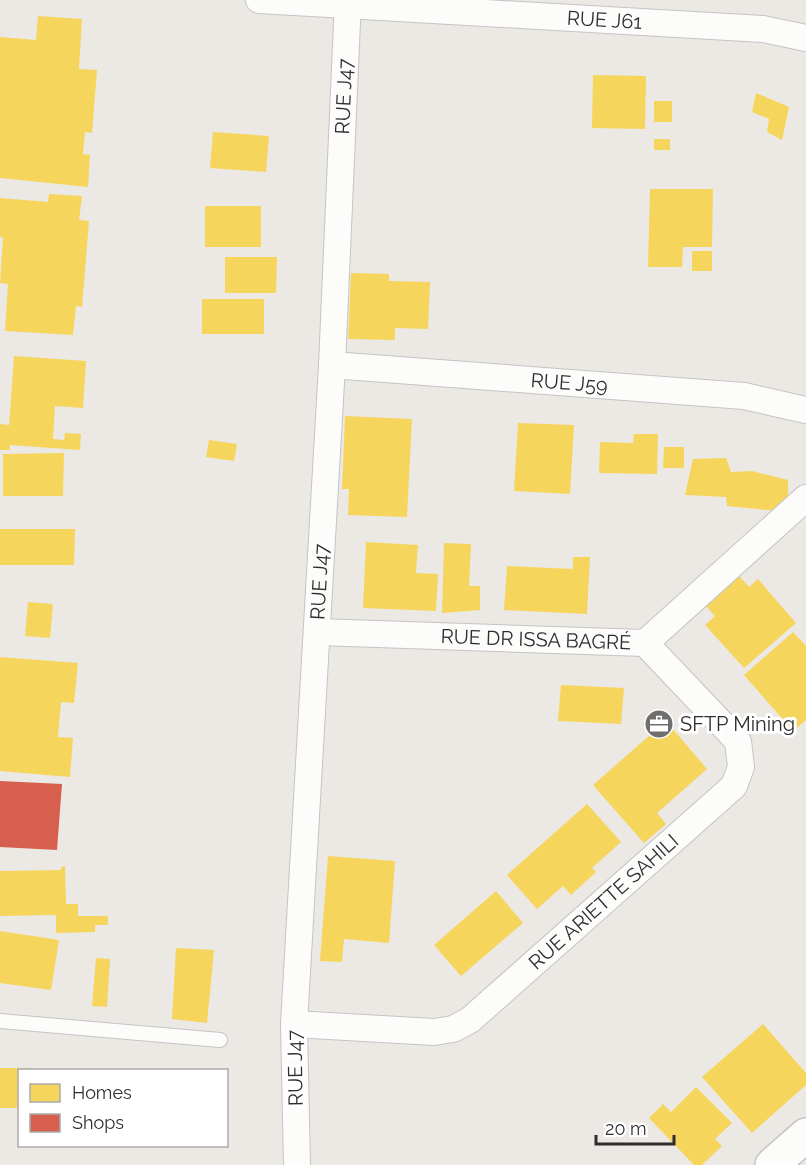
<svg xmlns="http://www.w3.org/2000/svg" width="806" height="1165" font-family="Raleway,sans-serif">
<style>
.homes{fill:#f6d55c}
.shops{fill:#d6604d}
.lines{fill:none;stroke-linecap:round;stroke-linejoin:round}
.lane-casing{stroke:#c5c4c5;stroke-width:16}
.street-casing{stroke:#c5c4c5;stroke-width:28}
.secondary-casing{stroke:#c5c4c5;stroke-width:36}
.lane{stroke:#fcfcfb;stroke-width:14}
.street{stroke:#fcfcfb;stroke-width:26}
.secondary{stroke:#fcfcfb;stroke-width:33}
.labels{text-anchor:middle;stroke-width:6;stroke-linejoin:round;paint-order:stroke}
.street-label{font-size:20px;fill:#2e2e2e;stroke:#fff}
.poi-label{font-size:20px;fill:#2e2e2e;stroke:#fff;text-anchor:start}
</style>
<rect width="100%" height="100%" fill="#ece8e4"/>
<g class="homes">
<path d="M38 16 82 19 79 69 97 70 92 133 85 132 83 154 90 155 88 187 0 178V37L36 40Z"/>
<path d="M593 75 646 76 645 129 592 128Z"/>
<path d="M756 93 789 107 782 140 767 132 769 119 752 112Z"/>
<rect x="654" y="101" width="18" height="21"/>
<path d="M213 132 269 136 266 172 210 168Z"/>
<rect x="654" y="139" width="16" height="11"/>
<path d="M650 189H713L712 247H683L682 267H648Z"/>
<path d="M49 194 82 196 79 220 89 221 82 307 76 306 73 335 5 331 8 284 0 283 3 238 0 237V198L48 202Z"/>
<rect x="205" y="206" width="56" height="41"/>
<rect x="692" y="251" width="20" height="20"/>
<path d="M225 257H277L276 293H225Z"/>
<path d="M351 273 389 274V281L430 282 428 329 395 328V340L348 339Z"/>
<rect x="202" y="299" width="62" height="35"/>
<path d="M14 356 86 361 83 408 55 406 53 439 64 440 65 433 81 434 80 450 10 445V450H0V424L9 425Z"/>
<path d="M345 416 412 419 407 517 348 515 349 489H342Z"/>
<path d="M518 423 574 425 570 494 514 491Z"/>
<path d="M634 434H658L657 474 599 473 600 442 633 443Z"/>
<path d="M209 440 237 444 234 461 206 457Z"/>
<path d="M664 447H684V468H663Z"/>
<path d="M64 453 63 496H3V454Z"/>
<path d="M726 458 731 472 752 471 788 480V506L778 511 727 506 726 497 685 495 693 459Z"/>
<path d="M0 529H75L74 565H0Z"/>
<path d="M366 542 418 545 416 573 438 574 436 611 363 608Z"/>
<path d="M444 543 471 544 469 586H480V610L442 613Z"/>
<path d="M573 557H590L587 614 504 610 507 566 573 569Z"/>
<path d="M735 571 749 587 758 579 796 623 744 668 705 625 715 616 701 601Z"/>
<path d="M28 602 53 604 50 638 25 636Z"/>
<path d="M793 632 806 646V720L793 731 744 675Z"/>
<path d="M0 657 78 663 74 703 61 702 58 737 73 738 70 777 0 771Z"/>
<path d="M561 685 624 688 621 724 558 721Z"/>
<path d="M666 721 707 769 657 813 666 824 644 843 593 785Z"/>
<path d="M587 804 621 842 592 868 596 872 571 895 563 886 537 909 507 875Z"/>
<path d="M328 856 395 861 389 943 344 939 342 962 320 961Z"/>
<path d="M65 866 66 904H78V916H108V925H95V932L56 933V915L0 916V871L61 870V867Z"/>
<path d="M496 891 523 923 461 976 434 945Z"/>
<path d="M0 931 59 940 51 990 0 983Z"/>
<path d="M176 948 214 950 207 1023 172 1019Z"/>
<path d="M96 958 110 959 107 1007 92 1006Z"/>
<path d="M763 1024 806 1073V1085L752 1133 702 1077Z"/>
<path d="M0 1068H35L20 1070V1108H0Z"/>
<path d="M696 1087 732 1123 715 1139 722 1146 702 1165H694L649 1118 663 1104 671 1112Z"/>
</g>
<path class="shops" d="M0 781 62 784 57 850 0 847Z"/>
<g class="lines">
<g class="lane-casing">
<path id="lane" d="M0 1021 220 1040"/>
</g>
<g class="street-casing">
<g id="street">
<path id="s1" d="M259 0 763 29 806 38"/>
<path id="s2" d="M332 365 744 396 806 410"/>
<path id="s3" d="M318 632 645 643 806 498"/>
<path id="s4" d="M294 1024 434 1032 453 1029 470 1020 734 786 741 767 738 741 645 643"/>
<path id="s5" d="M297 1165 294 1024 332 365 348 0"/>
</g>
</g>
<g class="secondary-casing">
<path id="secondary" d="M772 1165 806 1135"/>
</g>
<use href="#lane" class="lane"/>
<use href="#street" class="street"/>
<use href="#secondary" class="secondary"/>
</g>
<defs>
<g id="office-disc" transform="scale(1.5)"><circle r="9.5" fill="#706f6e" stroke="#fff"/><path d="M-6-3h4V-5.5h4V-3h4V5H-6ZM-1-4.5V-3h2v-1.5ZM-6 0V1H6V0Z" fill="#fff"/></g>
</defs>
<g fill-rule="evenodd">
<use href="#office-disc" x="659" y="724"/>
</g>
<g class="labels">
<g class="street-label">
<text dy="7" stroke="none"><textPath href="#s1" startOffset="346">RUE J61</textPath></text>
<text dy="7" stroke="none"><textPath href="#s5" startOffset="1070">RUE J47</textPath></text>
<text dy="7" stroke="none"><textPath href="#s2" startOffset="238">RUE J59</textPath></text>
<text dy="7" stroke="none"><textPath href="#s5" startOffset="584">RUE J47</textPath></text>
<text dy="7" stroke="none"><textPath href="#s3" startOffset="218">RUE DR ISSA BAGRÉ</textPath></text>
<text dy="7" stroke="none"><textPath href="#s4" startOffset="357">RUE ARIETTE SAHILI</textPath></text>
<text transform="translate(295 1068) rotate(-91)" y="7">RUE J47</text>
</g>
<g class="poi-label">
<text x="680" y="731">SFTP Mining</text>
</g>
</g>
<rect x="18" y="1069" width="210" height="78" fill="#ffffff" stroke="#ababab" stroke-width="1.5"/>
<rect x="30" y="1084" width="30" height="18" fill="#f6d55c" stroke="#ababab" stroke-width="1.5"/>
<text x="72" y="1099" font-size="18" fill="#2e2e2e">Homes</text>
<rect x="30" y="1114" width="30" height="18" fill="#d6604d" stroke="#ababab" stroke-width="1.5"/>
<text x="72" y="1129" font-size="18" fill="#2e2e2e">Shops</text>
<path d="M596 1135v9h78v-9" fill="none" stroke="#2e2e2e" stroke-width="3"/>
<text x="605" y="1135" font-size="18" fill="#2e2e2e" stroke="#ffffff" stroke-width="4.5" paint-order="stroke">20 m</text>
</svg>
